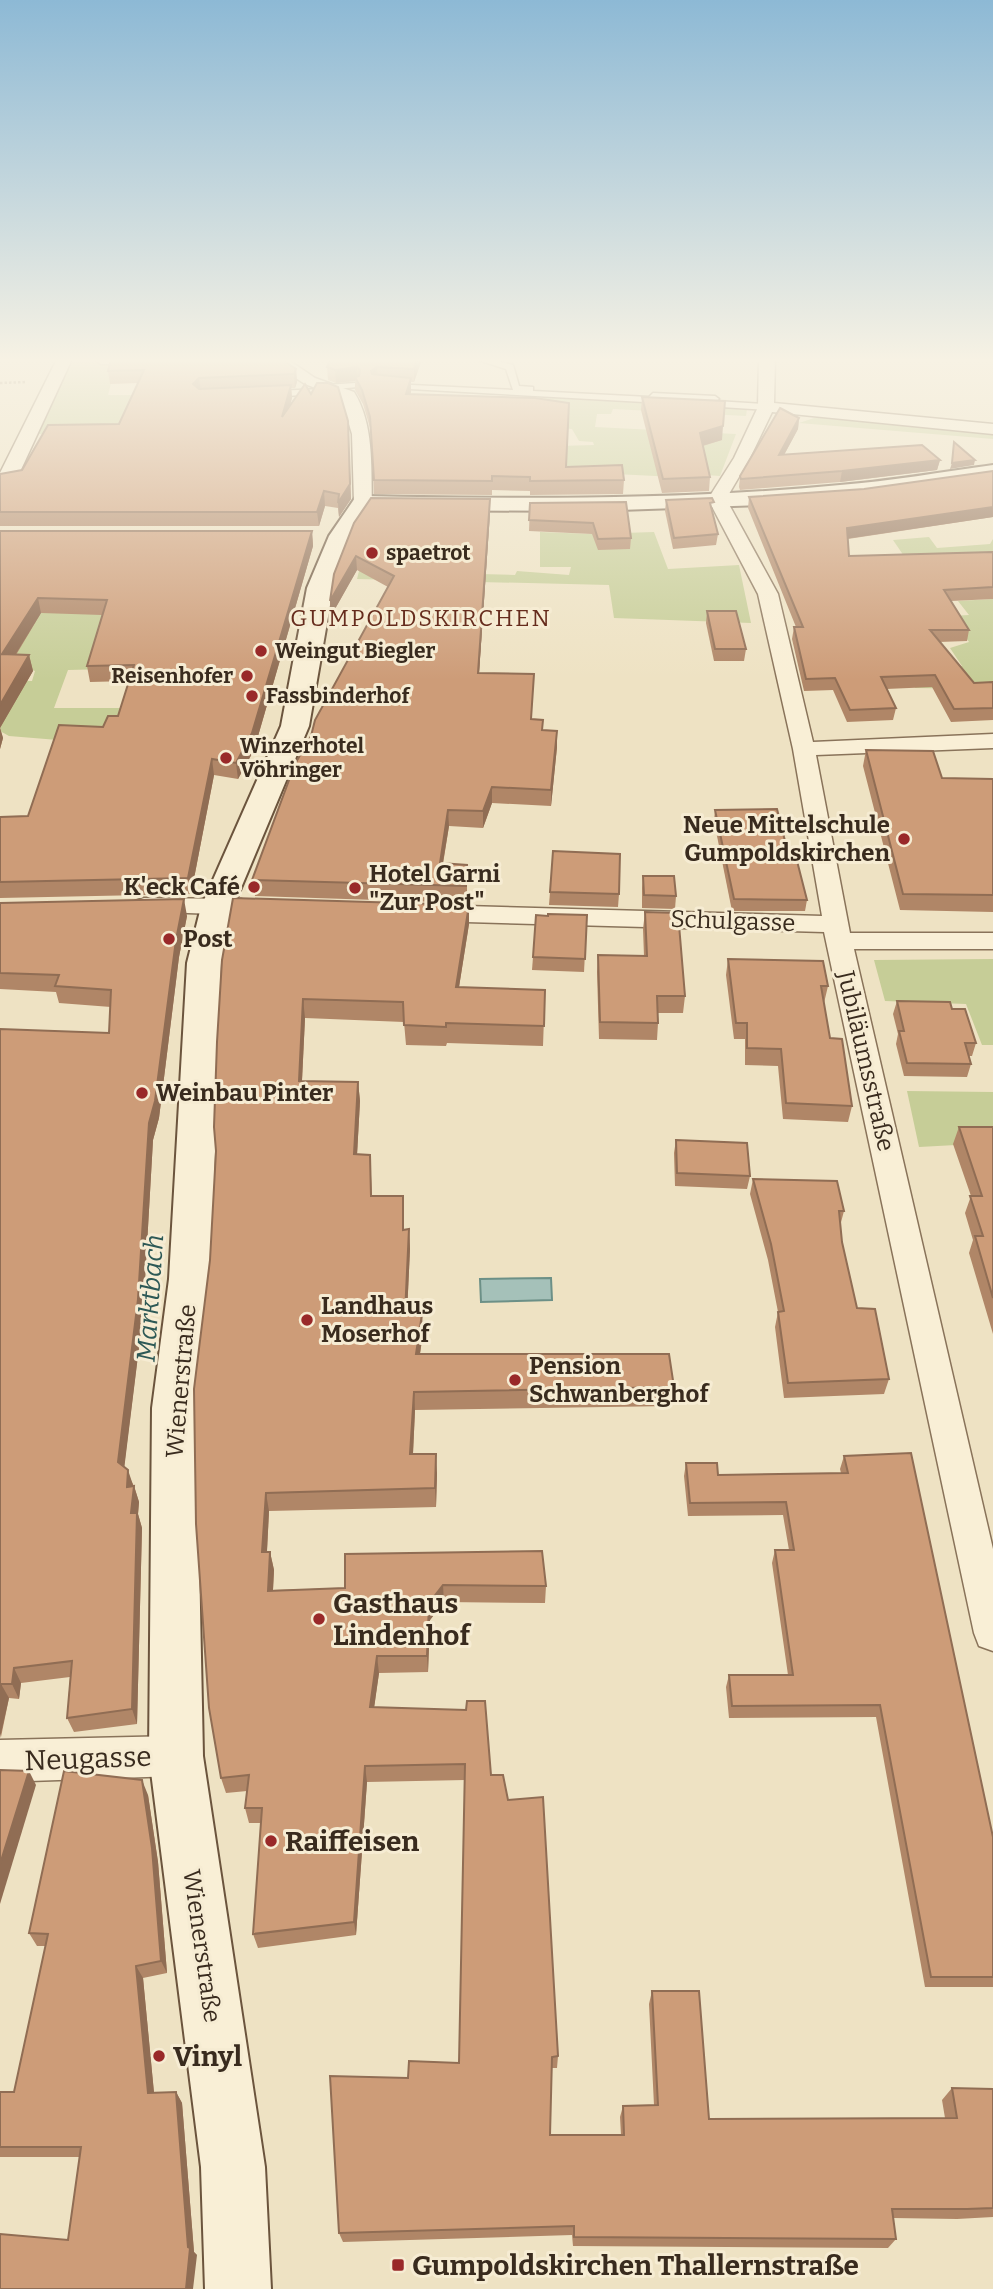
<svg xmlns="http://www.w3.org/2000/svg" width="993" height="2289" font-family="Bitter,serif">
<style>
.green{fill:#c6cd97}
.water{fill:#a5c1b9;stroke:#6c9087;stroke-width:2}
.lines{fill:none;stroke-linecap:round;stroke-linejoin:round}
.lane-casing{stroke:#89735a;stroke-width:3}
.street-casing{stroke:#89735a;stroke-width:3}
.secondary-casing{stroke:#6b543d;stroke-width:4}
.path{stroke:#89735a;stroke-width:2.5;stroke-dasharray:2.5 2;stroke-linecap:butt}
.lane{fill:#f9efd6;fill-rule:evenodd}
.street{fill:#f9efd6;fill-rule:evenodd}
.secondary{fill:#f9efd6;fill-rule:evenodd}
.wall{fill:#b08667}
.shaded-wall{fill:#906d54}
.building{fill:#cd9c78;stroke:#906d54;stroke-width:2}
.poi-dot{fill:#992929;stroke:#f6ecd3;stroke-width:2.5}
.labels{text-anchor:middle;stroke-width:6;stroke-linejoin:round;paint-order:stroke}
.far-poi-label{font-size:21px;font-weight:bold;fill:#392b1e;stroke:#f6ecd3;text-anchor:start}
.far-quarter-label{font-size:23px;letter-spacing:2px;fill:#662c1d;stroke:#f6ecd3}
.poi-label{font-size:24px;font-weight:bold;fill:#392b1e;stroke:#f6ecd3;text-anchor:start}
.street-label{font-size:24px;fill:#392b1e;stroke:#f6ecd3}
.water-label{font-size:26px;font-style:italic;fill:#2d5956;stroke:#f6ecd3}
.near-poi-label{font-size:28px;font-weight:bold;fill:#392b1e;stroke:#f6ecd3;text-anchor:start}
.near-street-label{font-size:28px;fill:#392b1e;stroke:#f6ecd3}
</style>
<rect width="100%" height="100%" fill="#eee2c3"/>
<g class="green">
<path d="M71 361 116 364 108 395H141L311 437 35 434Z"/>
<path d="M539 397 747 409 746 416 613 409 611 414H597L595 427 736 434 720 476 679 473 676 477 494 468 558 446 594 445 593 442 579 441 572 429 550 427 534 412Z"/>
<path d="M817 417 964 431 971 423H993V439L799 423Z"/>
<path d="M540 532 592 534 654 532 668 569 739 565 751 623 614 618 609 585 357 579 359 571 515 575 517 571 569 575 571 567H540Z"/>
<path d="M929 537 937 548 990 544 993 539V587L906 559 893 540Z"/>
<path d="M81 585 149 668 68 670 54 708H128L125 720 70 741 9 736 0 731V680L32 681 35 671 4 661V629Z"/>
<path d="M993 599V689L915 688 909 671 962 666 950 648 969 642 960 629 931 617 969 615 958 601Z"/>
<path d="M993 959V1045H982L966 1004 885 1001 874 960Z"/>
<path d="M907 1091 993 1092V1143L919 1147Z"/>
</g>
<path class="water" d="M551 1278 552 1300 481 1302 480 1279Z"/>
<g class="lines">
<g class="lane-casing">
<g id="lane">
<path d="M475 359H490L513 365 519 386 533 387V391L649 397 653 393 715 396 719 399 716 401 766 404 770 407 766 410 705 406 701 403 703 401 666 399 662 403 391 388 387 386 391 384 513 390 506 369Z"/>
<path d="M355 383H358V387L335 389 337 391 333 393 271 397 267 394 271 391 324 389 322 387 326 385Z"/>
</g>
</g>
<g class="street-casing">
<g id="street">
<path d="M57 359H72L19 474 0 486V473Z"/>
<path d="M94 359H160L153 364H101Z"/>
<path d="M236 359H287L315 378 354 392C374 424 371 466 372 503L369 507 363 508 354 503 352 434 341 398 305 384 277 366 243 364Z"/>
<path d="M759 359H775L774 403 993 424V434L772 412 750 458 726 499 778 594 813 742 993 734V748L816 755 850 933H993V949H854L993 1549V1651L979 1646 974 1633 824 932 431 921 422 919 418 913 422 907 431 905 822 916 793 749 758 594 708 499 734 458 758 407Z"/>
<path d="M144 898 241 899 250 902 254 907 250 912 241 915 135 911 131 906 135 901Z"/>
<path d="M176 1736 191 1742 197 1756 191 1770 176 1776 0 1782V1740Z"/>
</g>
</g>
<g class="secondary-casing">
<path id="secondary" d="M993 465V479L862 497 762 505 591 511 370 510 353 536 333 588 309 726 233 907 221 963 211 1279 196 1408 203 1756 265 2167 271 2289H205L201 2167 149 1756 152 1408 169 1279 187 963 201 907 281 726 307 588 329 536 355 498 363 496C522 499 682 500 840 485 891 481 942 472 993 465Z"/>
</g>
<path class="path" d="M0 383 27 382"/>
<use href="#lane" class="lane"/>
<use href="#street" class="street"/>
<use href="#secondary" class="secondary"/>
</g>
<g class="wall">
<path d="M422 359 414 382H411V394L566 467 624 480 623 494 530 495V491L492 490V495L374 494 371 431 363 404 355 390V381L336 383 328 380 327 367Z"/>
<path d="M296 369 297 382 295 388H291L292 398 290 405 311 394 348 421 351 499 339 517 338 508 325 506 319 526H0V474L22 470 119 424 138 383 110 384 108 371Z"/>
<path d="M642 397 722 440 703 446 710 477 709 491 662 493 641 410Z"/>
<path d="M799 418 798 429 784 455 940 460 937 470 840 482 740 490 739 487 740 476Z"/>
<path d="M993 471V517L848 539 849 556 993 552V599L951 601 969 630 967 641 939 642 974 683 993 682V720L951 722 932 687 886 689 896 708 893 720 847 722 833 690 804 691 792 639 794 627H796L748 508 749 497 864 489Z"/>
<path d="M490 499V513L479 673 534 674 531 719 543 720V730L557 747 551 806 492 803 483 828 449 826 443 864 467 865V903L255 896 252 880 311 736 388 587 357 570 331 616 330 601 354 523Z"/>
<path d="M666 500 712 512 718 534 716 545 673 549 665 511Z"/>
<path d="M626 502 631 538 630 549 598 550 592 534 529 531 530 503Z"/>
<path d="M0 531H312L313 546 254 750 238 779 214 775 191 894 0 898V817L28 816 103 727 118 716 129 681 90 682 87 666 102 615 41 613 16 655H29L33 671 0 728 3 738 0 749Z"/>
<path d="M707 611 746 649 744 661H714L706 623Z"/>
<path d="M866 750 942 778 993 779V912L900 910 863 766Z"/>
<path d="M715 810 789 857 807 900 805 911H732L714 821Z"/>
<path d="M643 876 676 896 675 909 642 908V888Z"/>
<path d="M550 892 619 894 618 907 549 905Z"/>
<path d="M0 903 187 916 179 957 159 1118 153 1140 143 1315 124 1467 134 1486 139 1502 138 1514 142 1528 137 1724 74 1732 67 1718 70 1677 21 1683 19 1699 9 1698 1 1737 0 1029 109 1033 111 1007 59 1003 56 992 0 989Z"/>
<path d="M469 905V924L459 987 545 990 543 1046 447 1043 446 1046 406 1045 404 1022 305 1018 302 1081 358 1082 360 1101 357 1154 370 1155 372 1196H403L404 1230 409 1229 410 1249 407 1314 423 1333 420 1354 674 1387 672 1406 415 1410 413 1454 437 1473 436 1507 269 1511 267 1552H270L274 1570 273 1590 345 1588V1554L546 1586 545 1603 444 1602 430 1620 428 1672 379 1673 374 1707 491 1775 558 2056 557 2068H551L550 2135H621L620 2117 623 2106 654 2105 649 2004 652 1991 709 2119 945 2118 942 2100 952 2088 993 2089V2217L957 2219 893 2218 896 2239 888 2248 573 2246 572 2235 343 2242 339 2233 408 2078 459 2063 465 1780 367 1782 356 1935 258 1948 253 1934 261 1823H249L245 1808 247 1791 226 1793 221 1778 210 1260 216 1151 217 1042Z"/>
<path d="M645 912 685 996 683 1013H658V1023L657 1040 599 1039 597 972 598 955 644 956 643 929Z"/>
<path d="M587 915 584 972 532 970 533 957Z"/>
<path d="M728 959 828 986 824 1003 830 1038 852 1106 848 1122 783 1119 778 1066 745 1065V1039H734L726 975Z"/>
<path d="M897 1001 952 1009 976 1043 972 1056H969L971 1064 967 1077 904 1076 896 1044 898 1034 893 1014Z"/>
<path d="M959 1127H993V1334L969 1253 973 1240 965 1213 971 1196 953 1144Z"/>
<path d="M676 1140 750 1176 747 1189 675 1186 674 1153Z"/>
<path d="M753 1179 844 1211 840 1226 842 1242 857 1308 889 1379 884 1394 784 1398 775 1327 778 1312 768 1260 750 1194Z"/>
<path d="M844 1456 993 1837V1987H925L876 1717 729 1718 726 1687 729 1675H788L772 1563 775 1550H789L783 1515 688 1516 684 1476 686 1463 718 1475 841 1473 840 1469Z"/>
<path d="M148 1795 158 1862 167 1973 143 1978 154 2093 176 2092 182 2103 194 2252 197 2255 68 2240 80 2157H0V2092H14L46 1946H37L29 1933Z"/>
</g>
<g class="shaded-wall">
<path d="M417 359H422L414 382V369Z"/>
<path d="M357 367 358 380 355 377V381L336 383 335 370Z"/>
<path d="M377 367 378 380 372 384 371 371Z"/>
<path d="M296 369 297 382 295 388 294 374Z"/>
<path d="M199 378 201 391 193 384Z"/>
<path d="M411 378V392L406 407V394Z"/>
<path d="M291 385 292 398 283 430 282 417Z"/>
<path d="M799 418 798 429 778 466 779 455Z"/>
<path d="M348 421 351 499 339 517 338 503Z"/>
<path d="M723 426 722 440 698 447 700 433Z"/>
<path d="M940 460 937 470 840 482 842 471Z"/>
<path d="M975 460 974 465 950 469 952 463Z"/>
<path d="M324 491 325 506 319 526 317 512Z"/>
<path d="M490 499V513L478 688V673Z"/>
<path d="M993 507V517L845 539 847 528Z"/>
<path d="M312 531 313 546 254 750 238 779 236 763Z"/>
<path d="M356 556 357 570 331 616 330 601Z"/>
<path d="M38 598 41 613 6 670 2 654Z"/>
<path d="M29 655 33 671 0 728 3 738 0 749V705Z"/>
<path d="M557 731V747L551 806V790Z"/>
<path d="M212 759 214 775 191 894 188 878Z"/>
<path d="M492 787V803L483 828V811Z"/>
<path d="M448 810 449 826 440 880V863Z"/>
<path d="M184 899 187 916 179 957 159 1118 153 1140 143 1315 123 1478 118 1462 149 1123 176 940Z"/>
<path d="M469 905V924L456 1006V987Z"/>
<path d="M303 999 305 1018 301 1100 299 1081Z"/>
<path d="M358 1082 360 1101 356 1174 354 1154Z"/>
<path d="M403 1196 404 1216V1249L403 1230Z"/>
<path d="M409 1229 410 1249 406 1334 405 1314Z"/>
<path d="M422 1314 423 1333 417 1373 416 1354Z"/>
<path d="M414 1392 415 1410 412 1473 410 1454Z"/>
<path d="M436 1454 437 1473 436 1507 435 1488Z"/>
<path d="M128 1470 133 1485 132 1502 127 1487Z"/>
<path d="M134 1486 139 1502 138 1514 142 1528 137 1724 132 1709 131 1513Z"/>
<path d="M266 1493 269 1511 266 1569 262 1552Z"/>
<path d="M270 1552 274 1570 272 1608 268 1591Z"/>
<path d="M443 1585 444 1602 430 1620 428 1672 427 1656 429 1603Z"/>
<path d="M377 1656 379 1673 372 1723 370 1707Z"/>
<path d="M14 1668 21 1683 19 1699 12 1684Z"/>
<path d="M1 1684 9 1698 0 1738V1690Z"/>
<path d="M365 1766 367 1782 356 1935 354 1922Z"/>
<path d="M29 1771 36 1785 0 1904V1864Z"/>
<path d="M142 1780 148 1795 158 1862 167 1973 161 1961Z"/>
<path d="M136 1966 143 1978 155 2103 148 2093Z"/>
<path d="M176 2092 182 2103 194 2252 197 2255 193 2289H186L188 2247Z"/>
</g>
<g class="building">
<path d="M111 359H281L296 369 294 374 199 378 193 384 199 389 291 385 282 417 305 384 311 394 317 383H328L338 387 348 421 350 484 338 503 339 494 324 491 317 512H0V474L22 470 48 425 119 424 144 370 108 371Z"/>
<path d="M331 359H417L414 369 377 367 371 371 372 374 411 378 406 394 535 398 569 403 566 467 622 465 624 480 530 481V477L492 476V481L374 480 370 417 362 390 355 377 359 376 360 370 357 367 335 370 327 367Z"/>
<path d="M642 397 725 401 723 426 700 433 710 477 663 479Z"/>
<path d="M780 408 799 418 779 455 922 445 940 460 842 471 741 479 740 476Z"/>
<path d="M954 442 975 460 952 463Z"/>
<path d="M993 471V507L847 528 849 556 993 552V587L944 590 969 630H930L974 683 993 682V708L954 709 935 675 881 677 896 708 850 710 835 678 806 679 794 627H803L749 497 864 489Z"/>
<path d="M371 498 490 499 478 673 534 674 531 719 543 720 542 730 557 731 551 790 492 787 483 811 448 810 440 863 467 865 466 886 252 880 295 764 311 736 315 720 394 576 356 556 330 601 334 574 354 523Z"/>
<path d="M712 498 714 502 710 503 718 534 674 538 666 500Z"/>
<path d="M626 502 631 538 598 539 593 523 529 520 530 503Z"/>
<path d="M0 531H312L252 733 236 763 212 759 188 878 0 882V817L28 816 59 725 103 727 108 716H118L134 665 87 666 107 600 38 598 2 654 29 655 0 705Z"/>
<path d="M707 611H736L746 649H715Z"/>
<path d="M866 750 933 751 942 778 993 779V895L903 894Z"/>
<path d="M777 809 789 857H796L807 900 734 899 715 810Z"/>
<path d="M553 851 620 854 619 894 550 892Z"/>
<path d="M643 876H674L676 896 644 895Z"/>
<path d="M233 898 469 905 456 987 545 990 544 1026 446 1023V1027L404 1025 403 1002 303 999 299 1081 358 1082 354 1154 370 1155 371 1196H403V1230L409 1229 405 1314H422L416 1354H669L674 1387 414 1392 410 1454H436L435 1488 266 1493 262 1552H270L268 1591 345 1588V1554L542 1551 546 1586 443 1585 429 1603 427 1656H377L370 1707 466 1710 467 1701H485L491 1775H503L508 1800 543 1797 558 2056 552 2057 550 2135H624L623 2106 658 2105 652 1991H699L709 2119 957 2118 952 2088 993 2089V2208L967 2209H892L896 2239 574 2237V2226L339 2233 330 2076 408 2078 409 2061 459 2063 465 1764 365 1766 354 1922 253 1934 262 1808H245L249 1775 221 1778 209 1708 196 1524 194 1389 210 1260 216 1151 214 1127 217 1042 222 960Z"/>
<path d="M184 899 176 940 155 1101 149 1123 138 1299 118 1462 128 1470 127 1487 134 1486 131 1513H137L132 1709 67 1718 72 1661 14 1668 12 1684H1L0 1690V1029L109 1033 111 990 55 986 59 975 0 973V903Z"/>
<path d="M645 912 678 913 685 996H657L658 1023 600 1022 598 955 647 956Z"/>
<path d="M548 914 587 915 585 959 533 957 536 915 548 916Z"/>
<path d="M728 959 823 961 828 986H821L830 1038 842 1039 852 1106 786 1103 781 1049 747 1048V1023H736Z"/>
<path d="M897 1001 950 1002 952 1009H965L976 1043H965L971 1064 907 1063 899 1031H904Z"/>
<path d="M959 1127H993V1298L975 1236H983L970 1196H982Z"/>
<path d="M676 1140 747 1143 750 1176 677 1173Z"/>
<path d="M753 1179 837 1181 844 1211H839L842 1242 857 1308 875 1309 889 1379 788 1383 778 1312 784 1311 771 1244Z"/>
<path d="M911 1453 993 1837V1977H931L880 1705 732 1706 729 1675H793L775 1550H794L786 1502 690 1503 686 1463H717L718 1475 848 1473 844 1456Z"/>
<path d="M0 1770 29 1771 0 1864Z"/>
<path d="M64 1771 142 1780 152 1848 161 1961 136 1966 148 2093 176 2092 188 2247 190 2248 186 2289H0V2234L68 2240 81 2147H0V2092H14L48 1934 29 1933Z"/>
</g>
<linearGradient id="sky" x2="0" y2="1"><stop stop-color="#8db9d5"/><stop offset="0.53" stop-color="#f7f2e4"/><stop offset="1" stop-color="#f7f2e4" stop-opacity="0"/></linearGradient>
<rect width="993" height="680" fill="url(#sky)"/>
<g class="poi-dot">
<circle cx="372" cy="553" r="7"/>
<circle cx="261" cy="651" r="7"/>
<circle cx="247" cy="676" r="7"/>
<circle cx="252" cy="696" r="7"/>
<circle cx="226" cy="758" r="7"/>
<circle cx="904" cy="839" r="7"/>
<circle cx="254" cy="887" r="7"/>
<circle cx="355" cy="888" r="7"/>
<circle cx="169" cy="939" r="7"/>
<circle cx="142" cy="1093" r="7"/>
<circle cx="307" cy="1320" r="7"/>
<circle cx="515" cy="1380" r="7"/>
<circle cx="319" cy="1619" r="7"/>
<circle cx="271" cy="1841" r="7"/>
<circle cx="159" cy="2056" r="7"/>
<rect x="391" y="2258" width="14" height="14" rx="3.5"/>
</g>
<g class="labels">
<g class="far-poi-label">
<text x="386" y="560">spaetrot</text>
<text x="275" y="658">Weingut Biegler</text>
<text x="233" y="683" text-anchor="end">Reisenhofer</text>
<text x="266" y="703">Fassbinderhof</text>
<text x="240" y="753">Winzerhotel<tspan x="240" dy="24">Vöhringer</tspan></text>
</g>
<g class="far-quarter-label">
<text x="421" y="626">GUMPOLDSKIRCHEN</text>
</g>
<g class="poi-label">
<text x="890" y="833" text-anchor="end">Neue Mittelschule<tspan x="890" dy="28">Gumpoldskirchen</tspan></text>
<text x="369" y="882">Hotel Garni<tspan x="369" dy="28">"Zur Post"</tspan></text>
<text x="240" y="895" text-anchor="end">K'eck Café</text>
<text x="183" y="947">Post</text>
<text x="156" y="1101">Weinbau Pinter</text>
<text x="321" y="1314">Landhaus<tspan x="321" dy="28">Moserhof</tspan></text>
<text x="529" y="1374">Pension<tspan x="529" dy="28">Schwanberghof</tspan></text>
</g>
<g class="street-label">
<text transform="translate(733 921) rotate(2)" y="8">Schulgasse</text>
<text transform="translate(866 1061) rotate(77)" y="8">Jubiläumsstraße</text>
<text transform="translate(181 1381) rotate(-85)" y="8">Wienerstraße</text>
<text transform="translate(202 1946) rotate(82)" y="8">Wienerstraße</text>
</g>
<g class="water-label">
<text transform="translate(150 1298) rotate(-86)" y="9">Marktbach</text>
</g>
<g class="near-poi-label">
<text x="333" y="1613">Gasthaus<tspan x="333" dy="32">Lindenhof</tspan></text>
<text x="285" y="1851">Raiffeisen</text>
<text x="173" y="2066">Vinyl</text>
<text x="412" y="2275">Gumpoldskirchen Thallernstraße</text>
</g>
<g class="near-street-label">
<text transform="translate(88 1758) rotate(-2)" y="10">Neugasse</text>
</g>
</g>
</svg>
